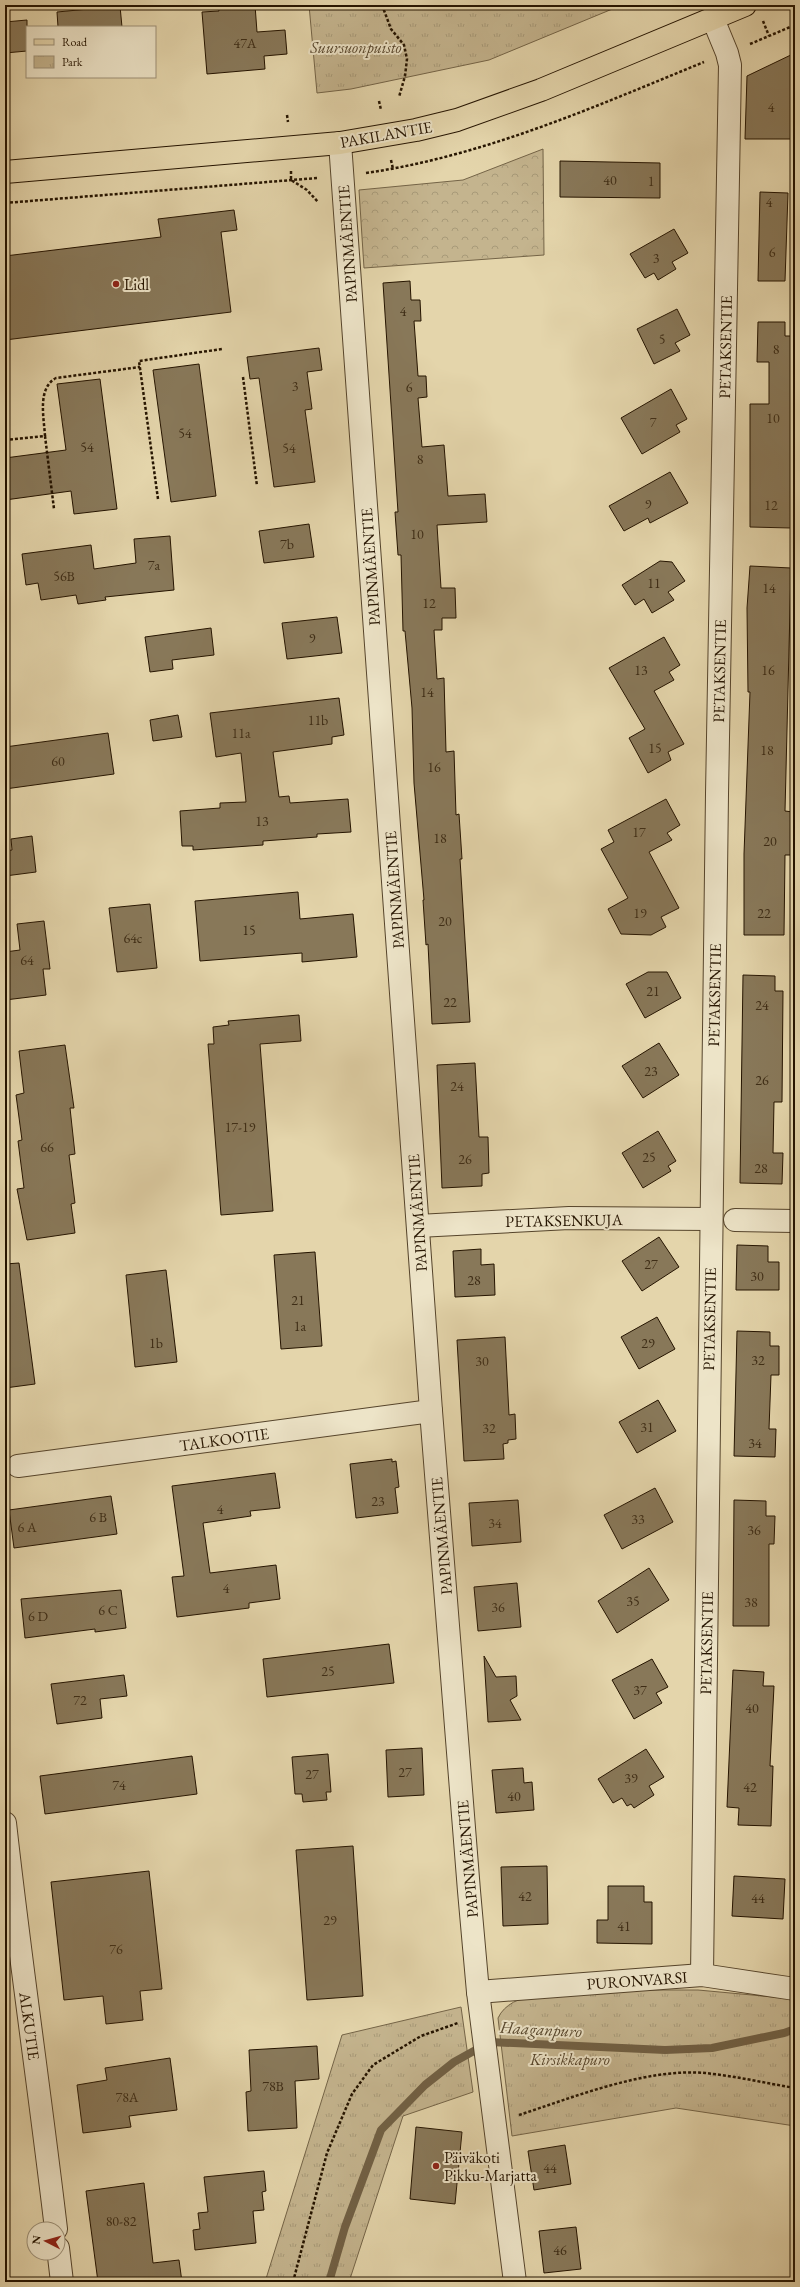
<svg xmlns="http://www.w3.org/2000/svg" width="800" height="2287" font-family="'EB Garamond',serif">
<style>
.forest{fill:url(#forest-crowns);stroke:#746447}
.park{fill:url(#park-tufts);stroke:#746447}
.lines{fill:none;stroke-linecap:round;stroke-linejoin:round}
.stream{stroke:#716044;stroke-width:8}
.building{fill:#887859;stroke:#251400}
.minor-casing{stroke:#55442b;stroke-width:24}
.major-casing{stroke:#251400;stroke-width:24}
.path{stroke:#251400;stroke-width:2.5;stroke-dasharray:3 2;stroke-linecap:butt}
.minor{stroke:#ede4c8;stroke-width:22}
.major{stroke:#e4d5ab;stroke-width:22}
.poi-dot{fill:#8f2418;stroke:#ede4c8;stroke-width:1.5}
.labels{text-anchor:middle;stroke-width:4;stroke-linejoin:round;paint-order:stroke}
.number-label{font-size:14px;fill:#3e2d16}
.park-label{font-size:16px;font-style:italic;fill:#55442b;stroke:#ede4c8}
.street-label{font-size:16px;fill:#251400;stroke:#ede4c8}
.poi-label{font-size:16px;fill:#251400;stroke:#ede4c8;text-anchor:start}
.water-label{font-size:17px;font-style:italic;fill:#57472d;stroke:#ede4c8}
</style>
<defs>
<pattern id="forest-crowns" width="20" height="18" patternUnits="userSpaceOnUse"><rect width="20" height="18" fill="#c4b48e"/><path d="M2 6a3 3 0 1 1 6 0M12 15a3 3 0 1 1 6 0" fill="none" stroke="#a89a79"/></pattern>
<pattern id="park-tufts" width="24" height="20" patternUnits="userSpaceOnUse"><rect width="24" height="20" fill="#c4b48e"/><path d="M3 7l-1-3M5 7V3M7 7l1-3M15 17l-1-3M17 17v-4M19 17l1-3" fill="none" stroke="#a89a79"/></pattern>
</defs>
<rect width="100%" height="100%" fill="#e4d5ab"/>
<filter id="stains"><feTurbulence type="fractalNoise" baseFrequency=".005" numOctaves="4"/><feColorMatrix values="0 0 0 0 .2 0 0 0 0 .09 0 0 0 0 .02 0 0 0 .5 -.17"/></filter>
<radialGradient id="worn" r=".72"><stop offset=".6" stop-color="#630" stop-opacity="0"/><stop offset="1" stop-color="#630" stop-opacity=".3"/></radialGradient>
<path class="forest" d="M543 149 544 255 364 268 359 190 463 180Z"/>
<g class="park">
<path d="M309 5H622L489 60 351 89 317 93Z"/>
<path d="M586 1990H698L795 1999V2126L676 2108 512 2136 498 2018C511 1990 559 1993 586 1990Z"/>
<path d="M461 2007 473 2092 403 2116 349 2282H265L342 2035Z"/>
</g>
<g class="lines">
<path class="stream" d="M329 2282 345 2227 381 2130 425 2085 454 2062 490 2042 665 2050 712 2048 784 2033 795 2029"/>
</g>
<g class="building">
<path d="M218 5H255L257 32 285 30 287 54 264 56 265 69 207 74 202 12 219 11Z"/>
<path d="M120 6 122 27H58L57 12Z"/>
<path d="M27 20V51L5 53V22Z"/>
<path d="M795 53V139H745L747 76Z"/>
<path d="M560 161 660 163V198L560 197Z"/>
<path d="M760 192 788 193 785 281H758Z"/>
<path d="M234 210 237 230 221 232 231 312 5 340V256L161 237 158 219Z"/>
<path d="M674 229 688 253 672 262 676 269 658 280 654 273 645 278 630 254Z"/>
<path d="M410 281 411 300H420L421 321H414L418 376H426L427 397 418 398 422 447 444 445 448 496 485 494 487 522 437 525 441 588H455L456 618H442V630H434L437 679 444 678 446 752 454 751 456 815 459 814 462 859H460L470 1022 432 1024 428 944 426 945 423 900H424L414 783 412 708 405 631H403L401 555H398L395 512H398L383 283Z"/>
<path d="M677 309 690 335 675 343 680 351 654 364 637 329Z"/>
<path d="M758 322H785V336H795V445H792L791 528 750 527V404H769V362H757Z"/>
<path d="M319 348 322 370 307 372 312 409 305 410 315 482 274 487 259 378 250 379 247 357Z"/>
<path d="M199 364 216 496 171 502 153 370Z"/>
<path d="M100 379 117 509 74 514 71 491 5 500V458L66 450 57 384Z"/>
<path d="M671 389 687 419 676 425 680 432 642 454 621 418Z"/>
<path d="M670 472 688 503 650 523 648 518 624 531 609 506Z"/>
<path d="M309 524 314 557 264 563 259 531Z"/>
<path d="M170 536 174 590 105 597 106 600 78 604 76 595 41 600 38 583 26 585 22 554 91 545 94 569 136 563 134 539Z"/>
<path d="M660 561 672 562 685 581 668 592 674 600 652 613 644 599 635 605 622 585Z"/>
<path d="M750 566 791 568 785 811 793 812 792 829H795V855H785L784 935H744V854L750 692H748L747 608Z"/>
<path d="M337 617 342 653 287 659 282 623Z"/>
<path d="M211 628 214 655 172 660 173 669 150 672 145 637Z"/>
<path d="M664 637 680 665 669 672 674 680 654 691 684 744 668 752 671 760 648 773 629 738 645 729 609 668Z"/>
<path d="M339 698 344 735 332 737V744L273 752 279 797 289 796 290 803 348 799 351 832 317 834V837L263 841V845L193 850V846H182L180 811 220 808V803L246 802 241 753 216 757 210 713Z"/>
<path d="M178 715 182 737 153 741 150 720Z"/>
<path d="M108 733 114 774 5 789V747Z"/>
<path d="M666 799 680 825 667 833 672 840 649 852 679 908 661 917 666 927 651 935 621 934 608 909 628 898 601 849 614 842 608 830Z"/>
<path d="M32 836 36 872 5 876V851L12 850 11 839Z"/>
<path d="M298 892 300 919 353 914 357 957 302 962V953L200 961 195 901Z"/>
<path d="M150 904 157 968 117 972 109 908Z"/>
<path d="M44 921 50 969H43L46 995 5 1000V952L20 950 17 924Z"/>
<path d="M648 972H667L681 998 645 1018 626 984Z"/>
<path d="M743 975 775 976V991H783L782 1102H774L773 1153H783L782 1184 740 1183Z"/>
<path d="M299 1015 301 1041 260 1044 273 1211 221 1215 208 1044H214L213 1027 229 1025 228 1021Z"/>
<path d="M659 1043 679 1075 643 1098 622 1066Z"/>
<path d="M65 1045 74 1108H70L75 1154 69 1155 75 1203 71 1204 75 1233 27 1240 17 1189 24 1188 18 1141 22 1140 16 1095 24 1093 19 1051Z"/>
<path d="M475 1063 479 1137H488L489 1173 482 1174V1186L442 1188 437 1065Z"/>
<path d="M658 1131 676 1161 668 1166 671 1171 643 1188 622 1153Z"/>
<path d="M659 1237 679 1267 642 1291 622 1261Z"/>
<path d="M737 1245 768 1246V1262H779V1290H736Z"/>
<path d="M481 1249V1265L494 1264 495 1295 455 1297 453 1251Z"/>
<path d="M315 1252 322 1346 281 1349 274 1255Z"/>
<path d="M19 1263 35 1384 5 1388V1264Z"/>
<path d="M166 1270 177 1362 135 1367 126 1275Z"/>
<path d="M657 1317 675 1349 639 1369 621 1337Z"/>
<path d="M737 1331 770 1332V1346H779V1375H771L769 1429H776L775 1457 734 1456Z"/>
<path d="M505 1337 509 1415 515 1414 516 1439 508 1440V1443L503 1444 504 1459 464 1461 457 1340Z"/>
<path d="M658 1400 676 1431 637 1453 619 1422Z"/>
<path d="M392 1459V1462L396 1461 399 1487 395 1488 398 1513 356 1518 350 1464Z"/>
<path d="M275 1473 280 1508 250 1511 251 1516 203 1523 210 1573 276 1565 280 1599 249 1603V1608L177 1617 172 1577 184 1576 172 1486Z"/>
<path d="M655 1488 673 1522 622 1549 604 1515Z"/>
<path d="M111 1496 117 1534 14 1548 9 1510Z"/>
<path d="M518 1500 521 1542 472 1546 469 1503Z"/>
<path d="M734 1500 766 1501V1516H775L774 1544H769V1626H733Z"/>
<path d="M649 1568 669 1600 617 1633 598 1601Z"/>
<path d="M517 1583 521 1627 478 1631 474 1587Z"/>
<path d="M121 1590 126 1628 95 1632V1629L25 1638 21 1599Z"/>
<path d="M389 1644 394 1683 267 1697 263 1659Z"/>
<path d="M484 1656 496 1677 516 1676 517 1696 510 1700 521 1720 488 1722Z"/>
<path d="M652 1659 668 1687 656 1693 662 1703 634 1719 612 1680Z"/>
<path d="M733 1670 764 1672 763 1686H774L770 1766H773L771 1826 738 1825 739 1808 727 1807Z"/>
<path d="M124 1675 127 1696 100 1699 102 1718 57 1724 51 1684Z"/>
<path d="M422 1748 424 1795 388 1797 386 1750Z"/>
<path d="M646 1749 664 1777 649 1786 654 1795 634 1808 631 1804 627 1806 622 1798 613 1803 598 1779Z"/>
<path d="M328 1754 331 1792H326L327 1800 303 1802 302 1794H295L292 1757Z"/>
<path d="M192 1756 197 1794 45 1814 40 1776Z"/>
<path d="M523 1768 524 1783 532 1782 534 1810 496 1813 492 1770Z"/>
<path d="M353 1846 363 1996 307 2000 296 1850Z"/>
<path d="M547 1866 548 1924 503 1926 501 1867Z"/>
<path d="M149 1871 162 1989 140 1991 143 2020 106 2024 103 1996 64 2000 51 1882Z"/>
<path d="M734 1876 785 1879 783 1919 732 1916Z"/>
<path d="M608 1886H644V1902H652V1944L597 1943V1920H608Z"/>
<path d="M317 2046 319 2079 295 2081 297 2128 248 2131 246 2092 251 2091 249 2050Z"/>
<path d="M170 2058 177 2110 129 2116 131 2127 83 2133 77 2085 107 2080 105 2068Z"/>
<path d="M416 2127 462 2132 455 2204 410 2199Z"/>
<path d="M565 2145 571 2184 534 2190 528 2151Z"/>
<path d="M264 2171 266 2191 262 2192 264 2210 253 2211 256 2243 195 2250 193 2230 200 2229 198 2213 208 2212 204 2177Z"/>
<path d="M144 2183 153 2263 179 2260 182 2282H98L86 2191Z"/>
<path d="M576 2227 581 2269 544 2273 539 2231Z"/>
</g>
<g class="lines">
<g class="minor-casing">
<g id="minor">
<path d="M340 143 431 1411 469 1891 478 1992 515 2282"/>
<path d="M735 1220 795 1221"/>
<path d="M418 1226 569 1218 710 1219"/>
<path d="M18 1466 431 1411"/>
<path d="M5 1823C20 1959 40 2093 56 2229"/>
<path d="M702 1975 717 794 730 65 727 53 713 19"/>
<path d="M478 1992 702 1975 795 1989"/>
<path d="M58 2248 62 2282"/>
</g>
</g>
<g class="major-casing">
<path id="major" d="M5 172 340 143 416 130 457 120 541 90 745 5"/>
</g>
<g class="path">
<path d="M382 5 391 29 404 45 407 59 405 76 399 97"/>
<path d="M763 21 769 36"/>
<path d="M750 44 795 25"/>
<path d="M379 101 381 110"/>
<path d="M287 115 288 122"/>
<path d="M391 160 393 169"/>
<path d="M291 171V180L307 190 318 202"/>
<path d="M366 173C484 156 594 107 704 62"/>
<path d="M5 203 317 178"/>
<path d="M243 377 257 486"/>
<path d="M45 436C44 418 37 388 56 378L140 367"/>
<path d="M5 440 45 436 54 509"/>
<path d="M158 499 139 361 222 349"/>
<path d="M519 2115C574 2097 646 2068 705 2073 735 2076 765 2083 795 2088"/>
<path d="M293 2282 327 2153 352 2094 373 2065 421 2036 458 2023"/>
</g>
<use href="#minor" class="minor"/>
<use href="#major" class="major"/>
</g>
<g class="poi-dot">
<circle cx="116" cy="284" r="4"/>
<circle cx="436" cy="2166" r="4"/>
</g>
<g class="labels">
<g class="number-label">
<text x="245" y="48">47A</text>
<text x="771" y="112">4</text>
<text x="610" y="185">40</text>
<text x="651" y="186">1</text>
<text x="769" y="207">4</text>
<text x="772" y="257">6</text>
<text x="656" y="263">3</text>
<text x="403" y="316">4</text>
<text x="662" y="344">5</text>
<text x="776" y="354">8</text>
<text x="295" y="391">3</text>
<text x="409" y="392">6</text>
<text x="773" y="423">10</text>
<text x="653" y="427">7</text>
<text x="185" y="438">54</text>
<text x="87" y="452">54</text>
<text x="289" y="453">54</text>
<text x="420" y="464">8</text>
<text x="648" y="509">9</text>
<text x="771" y="510">12</text>
<text x="417" y="539">10</text>
<text x="287" y="549">7b</text>
<text x="154" y="570">7a</text>
<text x="64" y="581">56B</text>
<text x="654" y="588">11</text>
<text x="769" y="593">14</text>
<text x="429" y="608">12</text>
<text x="312" y="643">9</text>
<text x="641" y="675">13</text>
<text x="768" y="675">16</text>
<text x="427" y="697">14</text>
<text x="318" y="725">11b</text>
<text x="241" y="738">11a</text>
<text x="655" y="753">15</text>
<text x="767" y="755">18</text>
<text x="58" y="766">60</text>
<text x="434" y="772">16</text>
<text x="262" y="826">13</text>
<text x="639" y="837">17</text>
<text x="440" y="843">18</text>
<text x="770" y="846">20</text>
<text x="640" y="918">19</text>
<text x="764" y="918">22</text>
<text x="445" y="926">20</text>
<text x="249" y="935">15</text>
<text x="133" y="943">64c</text>
<text x="27" y="965">64</text>
<text x="653" y="996">21</text>
<text x="450" y="1007">22</text>
<text x="762" y="1010">24</text>
<text x="651" y="1076">23</text>
<text x="762" y="1085">26</text>
<text x="457" y="1091">24</text>
<text x="240" y="1132">17-19</text>
<text x="47" y="1152">66</text>
<text x="649" y="1162">25</text>
<text x="465" y="1164">26</text>
<text x="761" y="1173">28</text>
<text x="651" y="1269">27</text>
<text x="757" y="1281">30</text>
<text x="474" y="1285">28</text>
<text x="298" y="1305">21</text>
<text x="300" y="1331">1a</text>
<text x="156" y="1348">1b</text>
<text x="648" y="1348">29</text>
<text x="758" y="1365">32</text>
<text x="482" y="1366">30</text>
<text x="647" y="1432">31</text>
<text x="489" y="1433">32</text>
<text x="755" y="1448">34</text>
<text x="378" y="1506">23</text>
<text x="220" y="1514">4</text>
<text x="98" y="1522">6 B</text>
<text x="638" y="1524">33</text>
<text x="495" y="1528">34</text>
<text x="27" y="1532">6 A</text>
<text x="754" y="1535">36</text>
<text x="226" y="1593">4</text>
<text x="633" y="1606">35</text>
<text x="751" y="1607">38</text>
<text x="498" y="1612">36</text>
<text x="108" y="1615">6 C</text>
<text x="38" y="1621">6 D</text>
<text x="328" y="1676">25</text>
<text x="640" y="1695">37</text>
<text x="80" y="1705">72</text>
<text x="752" y="1713">40</text>
<text x="405" y="1777">27</text>
<text x="312" y="1779">27</text>
<text x="631" y="1783">39</text>
<text x="119" y="1790">74</text>
<text x="750" y="1792">42</text>
<text x="514" y="1801">40</text>
<text x="525" y="1901">42</text>
<text x="758" y="1903">44</text>
<text x="330" y="1925">29</text>
<text x="624" y="1931">41</text>
<text x="116" y="1954">76</text>
<text x="273" y="2091">78B</text>
<text x="127" y="2102">78A</text>
<text x="550" y="2173">44</text>
<text x="121" y="2226">80-82</text>
<text x="560" y="2255">46</text>
</g>
<g class="park-label">
<text x="356" y="53">Suursuonpuisto</text>
<text x="570" y="2065">Kirsikkapuro</text>
</g>
<g class="street-label">
<text transform="translate(386 134) rotate(-10)" y="6">PAKILANTIE</text>
<text transform="translate(347 244) rotate(-94)" y="6">PAPINMÄENTIE</text>
<text transform="translate(725 347) rotate(-89)" y="6">PETAKSENTIE</text>
<text transform="translate(370 567) rotate(-94)" y="6">PAPINMÄENTIE</text>
<text transform="translate(719 671) rotate(-89)" y="6">PETAKSENTIE</text>
<text transform="translate(394 890) rotate(-94)" y="6">PAPINMÄENTIE</text>
<text transform="translate(714 995) rotate(-89)" y="6">PETAKSENTIE</text>
<text transform="translate(417 1213) rotate(-94)" y="6">PAPINMÄENTIE</text>
<text transform="translate(564 1220) rotate(-1)" y="6">PETAKSENKUJA</text>
<text transform="translate(709 1319) rotate(-89)" y="6">PETAKSENTIE</text>
<text transform="translate(224 1439) rotate(-8)" y="6">TALKOOTIE</text>
<text transform="translate(441 1536) rotate(-95)" y="6">PAPINMÄENTIE</text>
<text transform="translate(706 1643) rotate(-89)" y="6">PETAKSENTIE</text>
<text transform="translate(467 1859) rotate(-95)" y="6">PAPINMÄENTIE</text>
<text transform="translate(637 1980) rotate(-4)" y="6">PURONVARSI</text>
<text transform="translate(30 2026) rotate(82)" y="6">ALKUTIE</text>
</g>
<g class="poi-label">
<text x="124" y="290">Lidl</text>
<text x="444" y="2163">Päiväkoti<tspan x="444" dy="18">Pikku-Marjatta</tspan></text>
</g>
<g class="water-label">
<text transform="translate(541 2029) rotate(3)" y="6">Haaganpuro</text>
</g>
</g>
<rect width="800" height="2287" fill="none" stroke="#e4d5ab" stroke-width="20"/>
<rect x="6" y="6" width="788" height="2275" fill="none" stroke="#251400" stroke-width="2"/>
<rect x="10" y="10" width="780" height="2267" fill="none" stroke="#251400"/>
<rect x="26" y="26" width="130" height="52" fill="#ede4c8" stroke="#9d9178"/>
<rect x="34" y="39" width="20" height="6" fill="#e4d5ab" stroke="#9d9178"/>
<text x="62" y="46" font-size="12" fill="#251400">Road</text>
<rect x="34" y="56" width="20" height="12" fill="url(#park-tufts)" stroke="#9d9178"/>
<text x="62" y="66" font-size="12" fill="#251400">Park</text>
<g transform="translate(46 2241) rotate(276)"><circle r="19" fill="#ede4c8" stroke="#9d9178"/>
<path d="M0-3L7 15L0 10L-7 15Z" fill="#8f2418"/>
<text y="-6" font-size="11" font-weight="bold" text-anchor="middle" fill="#251400">N</text>
</g>
<rect width="100%" height="100%" filter="url(#stains)"/>
<rect width="100%" height="100%" fill="url(#worn)"/>
</svg>
